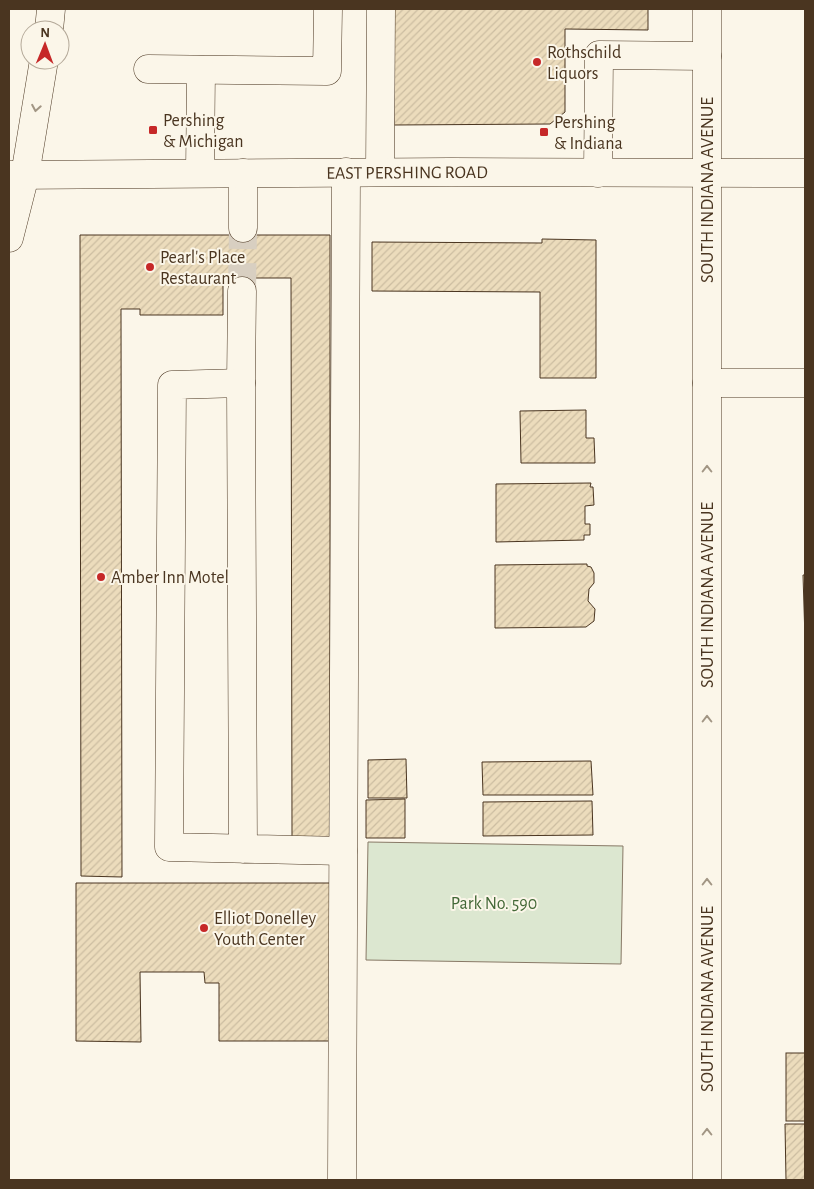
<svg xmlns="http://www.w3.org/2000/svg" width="814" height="1189" font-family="'Alegreya Sans',sans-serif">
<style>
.green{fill:#dce7d0;stroke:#887966}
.building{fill:url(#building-hatch);stroke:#4a3520}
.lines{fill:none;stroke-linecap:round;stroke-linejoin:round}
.minor-tunnel{stroke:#d8cfc1;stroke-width:28;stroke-dasharray:28 14;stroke-linecap:butt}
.minor-casing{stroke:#4a3520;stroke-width:29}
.major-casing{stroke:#4a3520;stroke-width:29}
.minor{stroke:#fbf6e9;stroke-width:28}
.major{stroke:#fbf6e9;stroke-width:28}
.oneway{stroke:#a29684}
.poi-dot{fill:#c62828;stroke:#fbf6e9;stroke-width:2}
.labels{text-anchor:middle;stroke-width:4;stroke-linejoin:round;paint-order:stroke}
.poi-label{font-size:18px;fill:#4a3520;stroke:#fbf6e9;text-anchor:start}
.street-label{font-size:18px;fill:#4a3520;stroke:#fbf6e9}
.park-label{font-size:18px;fill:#436837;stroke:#fbf6e9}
</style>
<defs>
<pattern id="building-hatch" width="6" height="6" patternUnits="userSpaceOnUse" patternTransform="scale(1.25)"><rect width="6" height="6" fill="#ecdcbc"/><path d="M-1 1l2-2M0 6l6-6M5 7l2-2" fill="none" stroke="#ccbda1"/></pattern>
</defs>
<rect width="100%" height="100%" fill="#fbf6e9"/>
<path class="green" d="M368 842 623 846 621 964 366 960Z"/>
<g class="building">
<path d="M394 9H648V30L565 29V112L550 124 394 125Z"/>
<path d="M80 235H330V838L292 839 291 278H223V315H140V309H121L122 877 81 876Z"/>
<path d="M542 239 596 240V378H540V292L372 291V242L542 243Z"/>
<path d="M586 410V438H594L595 463H521L520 411Z"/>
<path d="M591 483 590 487H593L594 505 585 506V524H590V535H584V540L496 542V484Z"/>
<path d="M587 564V566L591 567 594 573V583L589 589 588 601 595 609 594 621 586 627 495 628V565Z"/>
<path d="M803 575H805V639Z"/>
<path d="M406 759 407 798H368V760Z"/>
<path d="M591 761 593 795H483L482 762Z"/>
<path d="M405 799V838H366V800Z"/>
<path d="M592 801 593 835 483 836V802Z"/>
<path d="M76 883H332V1041H219V983H205L204 972H140L141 1042 76 1041Z"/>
<rect x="786" y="1053" width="19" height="68"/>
<path d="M785 1124H805V1180H786Z"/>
</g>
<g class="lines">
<path class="minor-tunnel" d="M242 291 243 228"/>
<g class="minor-casing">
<g id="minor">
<path d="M707 9V1180"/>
<path d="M49 30 51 9"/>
<path d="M148 69 327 71 328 9"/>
<path d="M380 172 381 9"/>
<path d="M200 173 201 70"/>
<path d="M598 173 599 55 707 56"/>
<path d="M243 228V173"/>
<path d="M9 238 25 175 44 60"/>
<path d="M241 383 242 291"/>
<path d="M707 383H805"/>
<path d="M243 849 241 383 172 385 169 847C227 848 285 850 343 851"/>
<path d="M342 1180 346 172"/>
</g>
</g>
<g class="major-casing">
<g id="major">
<path id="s1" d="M9 175 451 172 805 173"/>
</g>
</g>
<use href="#minor" class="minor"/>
<use href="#major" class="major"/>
</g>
<defs><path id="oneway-chevron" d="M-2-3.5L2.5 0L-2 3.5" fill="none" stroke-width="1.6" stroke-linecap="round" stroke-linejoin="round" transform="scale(1.25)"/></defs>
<g class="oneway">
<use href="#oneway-chevron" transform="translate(36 108) rotate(100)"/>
<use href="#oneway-chevron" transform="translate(707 469) rotate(-90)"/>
<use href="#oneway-chevron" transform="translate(707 719) rotate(-90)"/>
<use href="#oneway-chevron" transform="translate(707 882) rotate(-90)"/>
<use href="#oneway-chevron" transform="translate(707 1132) rotate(-90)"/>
</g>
<g class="poi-dot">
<circle cx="537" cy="62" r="5"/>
<rect x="148" y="125" width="10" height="10" rx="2.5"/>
<rect x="539" y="127" width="10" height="10" rx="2.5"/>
<circle cx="150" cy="267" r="5"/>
<circle cx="101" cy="577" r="5"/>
<circle cx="204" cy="928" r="5"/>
</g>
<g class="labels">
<g class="poi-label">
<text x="547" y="58">Rothschild<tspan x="547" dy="21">Liquors</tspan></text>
<text x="163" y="126">Pershing<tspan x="163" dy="21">&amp; Michigan</tspan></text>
<text x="554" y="128">Pershing<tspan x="554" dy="21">&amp; Indiana</tspan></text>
<text x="160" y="263">Pearl's Place<tspan x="160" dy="21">Restaurant</tspan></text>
<text x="111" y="583">Amber Inn Motel</text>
<text x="214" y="924">Elliot Donelley<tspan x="214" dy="21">Youth Center</tspan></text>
</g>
<g class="street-label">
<text dy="6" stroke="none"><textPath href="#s1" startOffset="398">EAST PERSHING ROAD</textPath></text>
<text transform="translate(707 190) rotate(-90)" y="6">SOUTH INDIANA AVENUE</text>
<text transform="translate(707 595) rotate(-90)" y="6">SOUTH INDIANA AVENUE</text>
<text transform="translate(707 999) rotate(-90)" y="6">SOUTH INDIANA AVENUE</text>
</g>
<g class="park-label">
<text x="494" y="909">Park No. 590</text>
</g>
</g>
<rect width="814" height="1189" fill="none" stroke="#4a3520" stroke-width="20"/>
<g transform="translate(45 45) rotate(1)"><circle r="24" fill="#fbf6e9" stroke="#b4a999"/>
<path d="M0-4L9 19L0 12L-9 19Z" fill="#c62828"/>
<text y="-8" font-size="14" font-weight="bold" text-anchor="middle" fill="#4a3520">N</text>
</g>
</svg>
